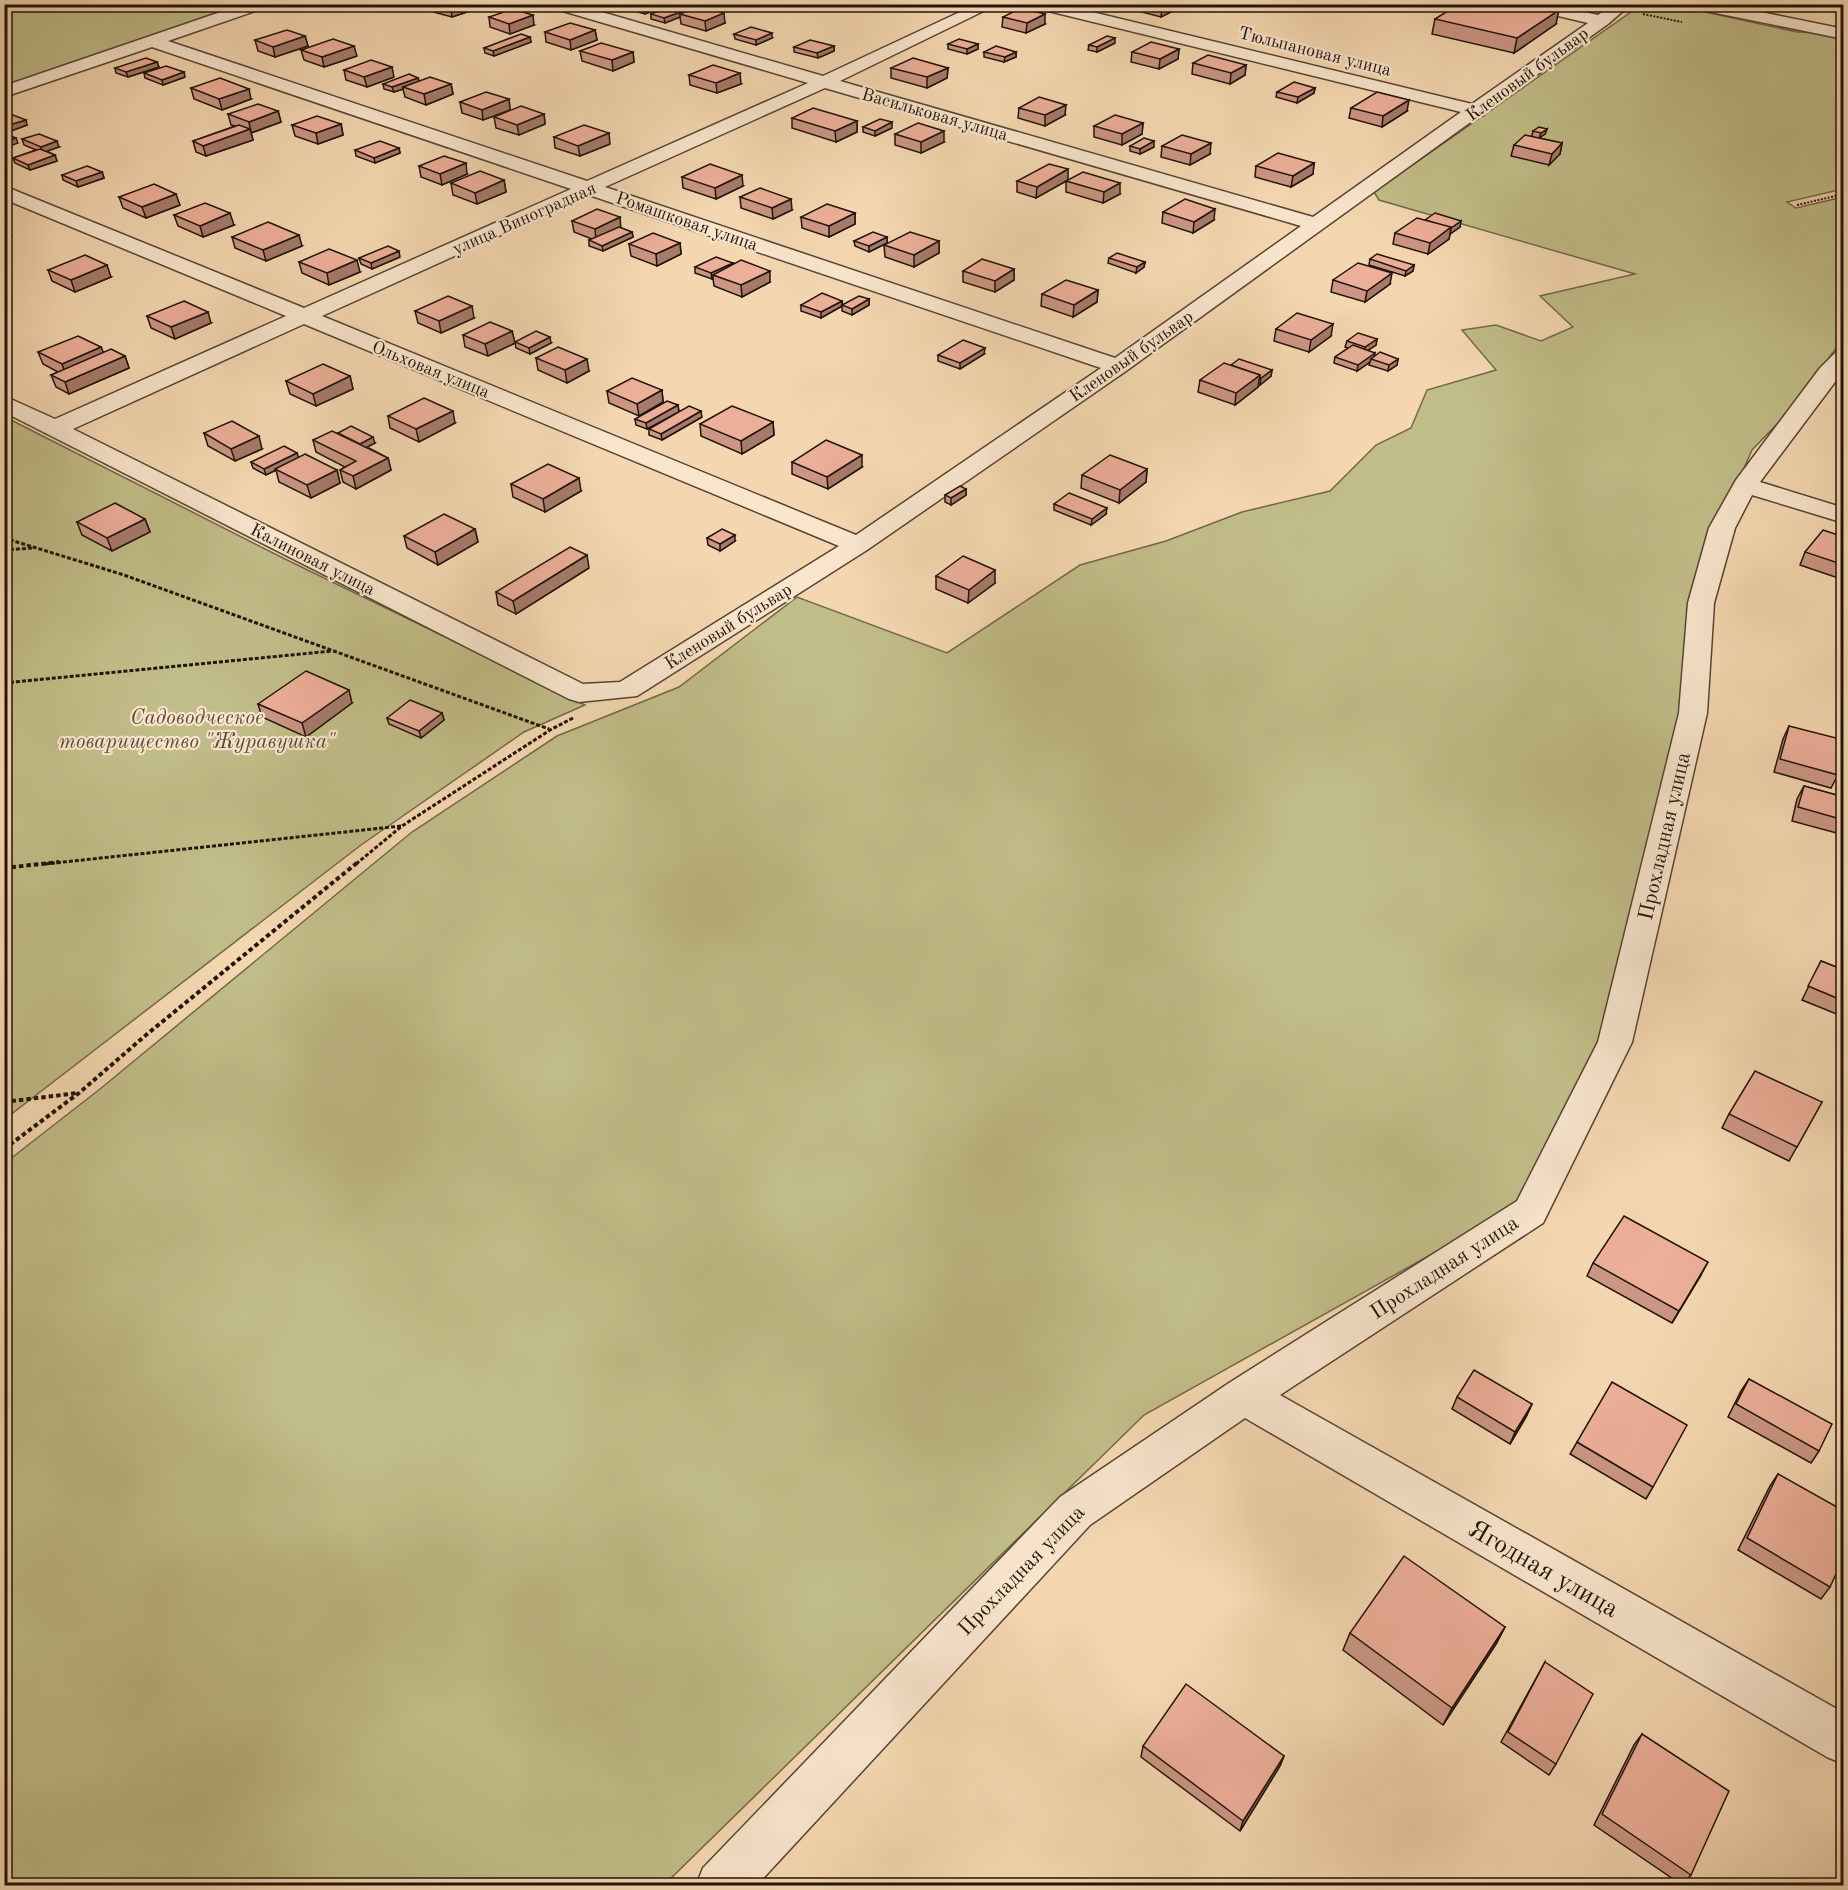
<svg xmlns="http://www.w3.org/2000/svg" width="1848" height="1890" font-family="'Old Standard TT',serif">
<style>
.green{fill:#c1bd88;stroke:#72684a;stroke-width:1.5}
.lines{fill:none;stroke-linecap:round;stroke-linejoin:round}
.minor-casing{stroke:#564434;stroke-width:3}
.path-far2{stroke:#22130b;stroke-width:2;stroke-dasharray:2 1.5;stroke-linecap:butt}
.path-far1{stroke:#22130b;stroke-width:3;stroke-dasharray:4 2;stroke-linecap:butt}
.path{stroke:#22130b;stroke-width:4;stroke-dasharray:4.5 3;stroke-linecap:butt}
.minor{fill:#f8e5cc;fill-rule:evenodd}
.wall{fill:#cb9684;stroke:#22130b;stroke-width:1.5}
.shaded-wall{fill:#a57a6b;stroke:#22130b;stroke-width:1.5}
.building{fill:#ecaf99;stroke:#22130b;stroke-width:1.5}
.labels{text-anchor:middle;stroke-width:4.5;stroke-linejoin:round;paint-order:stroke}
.far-street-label{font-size:18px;fill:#22130b;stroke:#f8e5cc}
.park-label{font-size:21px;font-style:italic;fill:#5a4e37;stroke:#f8e5cc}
.street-label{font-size:21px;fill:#22130b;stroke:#f8e5cc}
.near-street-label{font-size:26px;fill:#22130b;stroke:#f8e5cc}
</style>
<rect width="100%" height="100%" fill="#f4d7b1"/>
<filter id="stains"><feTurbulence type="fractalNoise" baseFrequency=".00333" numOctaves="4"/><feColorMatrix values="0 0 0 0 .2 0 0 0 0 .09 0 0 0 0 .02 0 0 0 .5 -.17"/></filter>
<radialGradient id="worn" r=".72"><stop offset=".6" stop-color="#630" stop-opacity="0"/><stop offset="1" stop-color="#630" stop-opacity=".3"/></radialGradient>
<g class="green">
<path d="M5 4 251 5 5 88Z"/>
<path d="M1641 5H1673L1797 32H1813L1843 38V189L1787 202 1796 208 1843 197V339L1787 414 1752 450 1737 484 1609 1039 1528 1193 1500 1216 1144 1415 664 1885 5 1886V1163L100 1089 412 832 557 736 679 687 797 597 947 653 1080 565 1166 541 1242 512 1330 491 1376 445 1411 428 1427 390 1496 370 1462 330 1496 325 1541 341 1573 327 1540 296 1635 274 1379 200 1374 192Z"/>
<path d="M5 417 283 558 585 705 524 732 361 845 5 1119Z"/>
</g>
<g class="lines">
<g class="minor-casing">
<g id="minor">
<path d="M244 4H268L267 7 168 41 587 181 808 83 549 7 548 4H574L823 76 977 4H998L840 81 1313 217 1461 112 1032 7 1031 4H1059L1472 104 1588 23 1520 7 1519 4H1549L1598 15 1613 4H1631L1608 24 1486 111 1484 115 1479 116 1126 371 867 550 637 696 579 702 569 699 4 412V396L55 419 286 316 4 199V186L304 308 571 189 152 47 4 97V86ZM825 88 1301 226 1115 358 605 187ZM589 195 1101 368 856 535 322 316ZM304 324 839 546 620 682 583 684 73 429Z"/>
<path d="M1689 4H1722L1844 29V39L1696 9Z"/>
<path d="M1844 350V370L1760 482 1844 508V523L1752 495 1735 528 1714 603 1707 713 1632 1042 1543 1223 1280 1395 1844 1713V1764L1827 1757 1245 1418 1090 1525 756 1886H696L703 1868 1060 1497 1229 1383 1517 1201 1598 1042 1679 713 1688 603 1709 528 1736 480 1820 368 1836 352Z"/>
</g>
</g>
<g class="path-far2">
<path d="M1643 14 1682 22"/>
<path d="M1797 205 1844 194"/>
</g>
<g class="path-far1">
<path d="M4 538 124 575 549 729"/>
<path d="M4 550 32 548"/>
<path d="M4 683 332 651"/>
<path d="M45 864 401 826"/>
<path d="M356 864 402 826 550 730 573 718"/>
</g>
<g class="path">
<path d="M4 868 59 862"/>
<path d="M4 1102 78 1093"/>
<path d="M4 1149 79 1093 146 1035 358 862"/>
</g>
<use href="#minor" class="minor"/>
</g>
<g class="wall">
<path d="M404 4H428L416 8Z"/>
<path d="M432 4H482V7L452 17 433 12Z"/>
<path d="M624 4H666L667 5 645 14 624 8Z"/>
<path d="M1130 4H1181V7L1161 17 1130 9Z"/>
<path d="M694 8 725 23 706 31 681 24 680 17 665 23 651 19V14Z"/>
<path d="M489 17 534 25 510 34 490 27Z"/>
<path d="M1003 17 1045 24 1026 33 1002 27Z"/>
<path d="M1435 19 1556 24 1514 53 1432 34Z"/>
<path d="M595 30 597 40 571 50 546 42 545 32Z"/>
<path d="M734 34 772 38 756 45 735 39Z"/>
<path d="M305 36 308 46 275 57 258 51 255 40Z"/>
<path d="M530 37 531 42 494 56 485 53 484 48Z"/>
<path d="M1115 43 1097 52 1088 50 1089 45Z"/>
<path d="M948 44H978V49L967 54 948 49Z"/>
<path d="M834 46V51L818 58 794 52V47Z"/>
<path d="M1179 49 1178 59 1159 69 1131 62 1132 52Z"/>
<path d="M301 50 357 56 324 67 304 60Z"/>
<path d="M580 51 633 52 634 62 613 71 582 61Z"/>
<path d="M984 52H1016V57L1004 62 984 57Z"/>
<path d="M157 62 159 67 128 77 116 73 115 68Z"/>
<path d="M1193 63 1246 65 1245 75 1230 84 1192 74Z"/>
<path d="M891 68H948L947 78 927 88 891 78Z"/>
<path d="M344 70 394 77 367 87 346 80Z"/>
<path d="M144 73 185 77 163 85 145 78Z"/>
<path d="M689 75 741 84 717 93 690 85Z"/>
<path d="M418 78 419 81 451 84 453 94 426 105 405 97 403 89 394 92 384 89 383 84Z"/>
<path d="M191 88 251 99 222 110 194 99Z"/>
<path d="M1315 88 1314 93 1297 103 1276 97 1277 92Z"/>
<path d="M509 99 510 110 483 120 462 113 460 102Z"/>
<path d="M1019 108 1065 115 1045 126 1018 118Z"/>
<path d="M1351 108 1407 111 1382 127 1349 118Z"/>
<path d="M278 111 281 122 251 133 253 140 206 156 196 152 193 141 235 126 231 125 228 114Z"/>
<path d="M4 112 27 125 11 131 4 128Z"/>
<path d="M544 114 545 124 519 135 496 128 494 117Z"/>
<path d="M792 118 857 121V132L836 142 792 128Z"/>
<path d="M1143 123 1142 134 1122 145 1094 137V126Z"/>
<path d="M341 124 343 135 318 144 295 136 292 125Z"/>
<path d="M863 127 892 128 875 136 863 132Z"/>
<path d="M1547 129 1545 134 1539 138 1562 143 1560 154 1549 165 1511 156 1514 145 1532 136 1533 131Z"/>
<path d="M895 134 944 142 921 153 895 145Z"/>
<path d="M554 137 610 144 580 156 555 148Z"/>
<path d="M22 139 59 147 46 151 55 155 57 161 30 170 15 163 13 158 36 150 24 145Z"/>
<path d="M1130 146 1154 147 1140 154 1130 151Z"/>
<path d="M1162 146 1210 154 1190 165 1161 157Z"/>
<path d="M399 148 400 153 375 163 356 156 355 150Z"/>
<path d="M1314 163 1313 174 1291 187 1255 177 1256 166Z"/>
<path d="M419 166 467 174 442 185 421 177Z"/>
<path d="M102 172 104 178 78 187 63 180 62 175Z"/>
<path d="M682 177 743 186 716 199 683 188Z"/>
<path d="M504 180 506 192 477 204 453 195 451 183Z"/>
<path d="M1068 180 1120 194 1103 203 1066 192V181L1036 198 1017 192V181Z"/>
<path d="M119 197 180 205 146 218 123 208Z"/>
<path d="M740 197 792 210 773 219 741 208Z"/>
<path d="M1163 212 1214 220 1193 233 1162 223Z"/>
<path d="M855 213V224L829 237 802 228 801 217Z"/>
<path d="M174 215 234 225 203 237 178 226Z"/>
<path d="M1425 220 1460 227 1450 234 1449 239 1428 254 1393 244 1395 233Z"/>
<path d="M572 221 621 228 632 232 633 237 603 251 589 246V240L592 239 574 232Z"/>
<path d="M232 237 302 246 266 261 235 248Z"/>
<path d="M887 237V243L869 252 855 246 854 241Z"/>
<path d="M939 241V253L914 267 885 257 884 245Z"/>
<path d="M680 243 681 254 657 266 631 256 629 244Z"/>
<path d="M400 257 372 269 361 264 359 258Z"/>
<path d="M1109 258 1145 262 1144 267 1136 273 1108 263Z"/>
<path d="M1370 259 1414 265 1413 271 1405 276 1369 265Z"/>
<path d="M299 262 360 272 329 285 302 273Z"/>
<path d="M733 263V265L770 282 742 297 714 286 713 279H712L695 273V267Z"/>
<path d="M1014 269V280L995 292 963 282V271Z"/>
<path d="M48 270 111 277 75 292 52 281Z"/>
<path d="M1333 280 1390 284 1365 302 1331 292Z"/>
<path d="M1098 290 1097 302 1073 317 1041 306 1042 294Z"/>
<path d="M869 299V305L852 315 842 311V305Z"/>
<path d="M842 301V306L821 318 801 311V305Z"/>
<path d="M415 311 474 318 441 333 418 323Z"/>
<path d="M147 316 211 323 175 339 151 328Z"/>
<path d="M1276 329 1331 336 1309 352 1274 341Z"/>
<path d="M512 331 515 343 488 356 465 347 463 335Z"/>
<path d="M1377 339 1376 345 1368 350 1375 356 1398 359 1397 365 1388 371 1369 365 1370 362 1357 371 1334 363 1335 357 1348 348 1345 347 1347 341Z"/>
<path d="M515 342 551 343 530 354 516 348Z"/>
<path d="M101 347 103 352 125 356 129 368 69 394 56 387 51 375 58 372 43 364 38 352Z"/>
<path d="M984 354 960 369 938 361V355Z"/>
<path d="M536 358 589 371 567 383 538 370Z"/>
<path d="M1231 365 1272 370 1271 376 1260 385 1259 384 1258 387 1235 405 1198 392 1200 380Z"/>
<path d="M350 376 353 389 316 406 290 394 286 381Z"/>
<path d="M662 390 663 402 639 416 609 403 607 391Z"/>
<path d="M678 405 679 412 647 429 636 425 635 419Z"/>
<path d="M388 416 455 423 419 442 390 428Z"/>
<path d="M702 417 662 440 649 435V429Z"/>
<path d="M773 422 774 435 742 454 701 436 700 424Z"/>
<path d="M204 433 262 449 235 461 208 446Z"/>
<path d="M338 433 375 443 367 447 388 458 391 470 356 489 343 482 340 470 345 467 316 452 313 440Z"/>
<path d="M297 453 298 458 337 470 340 483 311 498 279 482 276 470 266 475 253 468 251 462Z"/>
<path d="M792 462 862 467 828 489 792 474Z"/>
<path d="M1147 469 1146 482 1119 503 1081 488 1082 475Z"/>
<path d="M511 484 581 491 545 512 513 497Z"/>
<path d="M966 489V495L951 505 945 502V495Z"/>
<path d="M1054 504 1106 514 1091 525 1054 510Z"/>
<path d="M145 519 150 532 112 551 82 535 77 522Z"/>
<path d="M475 529 478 542 438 565 407 548 404 536Z"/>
<path d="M1844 537V580L1800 565 1805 552Z"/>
<path d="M707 538 735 541 720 551 708 545Z"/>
<path d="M589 568 516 614 498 605 496 592Z"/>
<path d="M936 576 995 583 968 603 936 589Z"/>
<path d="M352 703 306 737 262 717 258 704Z"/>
<path d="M442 713 444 720 421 738 389 724 387 718Z"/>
<path d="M1789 726 1838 775 1831 788 1774 772 1783 739Z"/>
<path d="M1844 755V791L1836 789Z"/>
<path d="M1804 786 1844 797V835L1792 821 1797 799Z"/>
<path d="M1821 961 1844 970V1017L1802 1000Z"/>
<path d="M1822 1102 1789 1161 1722 1128 1729 1114Z"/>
<path d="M1593 1263 1701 1275 1672 1323 1587 1276Z"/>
<path d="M1749 1379 1819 1451 1811 1463 1728 1417 1741 1391Z"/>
<path d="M1457 1397 1532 1404 1526 1417 1510 1444 1452 1409Z"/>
<path d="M1577 1442 1653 1487 1646 1499 1570 1454Z"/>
<path d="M1778 1474 1830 1587 1821 1599 1738 1550 1770 1486Z"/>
<path d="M1505 1627 1496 1644 1443 1725 1343 1650 1350 1633Z"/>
<path d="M1545 1662 1556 1764 1549 1775 1501 1742Z"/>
<path d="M1642 1734 1691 1875 1682 1885 1594 1825 1634 1745Z"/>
<path d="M1143 1746 1284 1756 1280 1766 1240 1831 1141 1757Z"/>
</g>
<g class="shaded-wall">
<path d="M416 4H428L416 8Z"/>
<path d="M459 4H482V7L452 17 451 8Z"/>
<path d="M644 4H666L667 5 645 14Z"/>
<path d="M1167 4H1181V7L1161 17 1162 7Z"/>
<path d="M694 7V11L680 14V17L665 23 664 18Z"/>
<path d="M1559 10 1556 24 1514 53 1517 38Z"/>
<path d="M724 13 725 23 706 31 705 21Z"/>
<path d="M1045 14V24L1026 33 1027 23Z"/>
<path d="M533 15 534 25 510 34 509 24Z"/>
<path d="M595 30 597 40 571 50 570 40Z"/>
<path d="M772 33V38L756 45V40Z"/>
<path d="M305 36 308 46 275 57 273 47Z"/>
<path d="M530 37 531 42 494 56 493 51Z"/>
<path d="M1115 38V43L1097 52V47Z"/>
<path d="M978 44V49L967 54V49Z"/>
<path d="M354 46 357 56 324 67 322 57Z"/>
<path d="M834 46V51L818 58 817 53Z"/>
<path d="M1179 49 1178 59 1159 69 1160 59Z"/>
<path d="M633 52 634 62 613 71 612 60Z"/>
<path d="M1016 52V57L1004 62 1005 57Z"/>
<path d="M157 62 159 67 128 77 126 72Z"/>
<path d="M1246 65 1245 75 1230 84 1231 73Z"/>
<path d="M392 67 394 77 367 87 364 77Z"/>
<path d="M948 68 947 78 927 88V77Z"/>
<path d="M184 72 185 77 163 85 162 80Z"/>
<path d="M740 73 741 84 717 93 716 83Z"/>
<path d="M418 78 419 83 403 87V89L394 92 392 87Z"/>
<path d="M451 84 453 94 426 105 424 94Z"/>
<path d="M1315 88 1314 93 1297 103 1298 97Z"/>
<path d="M249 89 251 99 222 110 219 99Z"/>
<path d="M509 99 510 110 483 120 482 110Z"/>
<path d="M1409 100 1407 111 1382 127 1383 116Z"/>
<path d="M1066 105 1065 115 1045 126V115Z"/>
<path d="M278 111 281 122 251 133 249 122Z"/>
<path d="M544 114 545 124 519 135 517 125Z"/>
<path d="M26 120 27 125 11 131 9 125Z"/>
<path d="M857 121V132L836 142 835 131Z"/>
<path d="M892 122V128L875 136V131Z"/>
<path d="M1143 123 1142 134 1122 145V134Z"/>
<path d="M341 124 343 135 318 144 316 133Z"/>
<path d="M250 129 253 140 206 156 203 146Z"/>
<path d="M1547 129 1545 134 1539 138 1541 133Z"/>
<path d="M944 131V142L921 153V142Z"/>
<path d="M609 133 610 144 580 156 578 146Z"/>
<path d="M16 138 18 143 4 148V142Z"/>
<path d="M57 141 59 147 42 153 41 147Z"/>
<path d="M1154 141V147L1140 154V149Z"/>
<path d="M1211 143 1210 154 1190 165 1191 154Z"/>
<path d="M1562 143 1560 154 1549 165 1552 154Z"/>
<path d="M399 148 400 153 375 163 374 158Z"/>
<path d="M55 155 57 161 30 170 28 165Z"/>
<path d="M466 163 467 174 442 185 440 174Z"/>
<path d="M1314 163 1313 174 1291 187 1293 176Z"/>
<path d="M1068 169V180L1036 198 1037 187Z"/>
<path d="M102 172 104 178 78 187 76 181Z"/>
<path d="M742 175 743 186 716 199 715 188Z"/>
<path d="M504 180 506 192 477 204 475 193Z"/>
<path d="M1120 183V194L1103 203 1104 192Z"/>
<path d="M176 194 180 205 146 218 142 207Z"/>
<path d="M791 199 792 210 773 219 772 208Z"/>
<path d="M1215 209 1214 220 1193 233 1194 222Z"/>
<path d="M230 213 234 225 203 237 200 226Z"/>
<path d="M855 213V224L829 237V226Z"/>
<path d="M620 217 621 229 596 240 595 229Z"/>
<path d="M1461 221 1460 227 1450 234 1451 228Z"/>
<path d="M7 225 12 236 4 239V226Z"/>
<path d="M1451 227 1449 239 1428 254 1430 243Z"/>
<path d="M632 232 633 237 603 251 602 246Z"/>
<path d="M299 235 302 246 266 261 263 250Z"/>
<path d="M887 237V243L869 252V246Z"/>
<path d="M939 241V253L914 267V255Z"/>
<path d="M680 243 681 254 657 266 656 254Z"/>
<path d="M399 251 400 257 372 269 371 263Z"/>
<path d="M357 260 360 272 329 285 327 273Z"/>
<path d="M1145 262 1144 267 1136 273 1137 267Z"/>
<path d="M733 263V269L713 275V279H712L711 273Z"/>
<path d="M107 265 111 277 75 292 71 280Z"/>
<path d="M1414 265 1413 271 1405 276 1406 271Z"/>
<path d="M1014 269V280L995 292V281Z"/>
<path d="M770 271V282L742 297 741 285Z"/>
<path d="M1392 273 1390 284 1365 302 1367 291Z"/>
<path d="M1098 290 1097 302 1073 317 1074 305Z"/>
<path d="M869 299V305L852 315V309Z"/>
<path d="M842 301V306L821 318V312Z"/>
<path d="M472 306 474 318 441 333 439 321Z"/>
<path d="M208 312 211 323 175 339 171 327Z"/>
<path d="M1333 324 1331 336 1309 352 1311 340Z"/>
<path d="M512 331 515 343 488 356 485 344Z"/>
<path d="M550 337 551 343 530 354 529 348Z"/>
<path d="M1377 339 1376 345 1364 353 1365 347Z"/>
<path d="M101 347 106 359 66 376 62 364Z"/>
<path d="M985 348 984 354 960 369V363Z"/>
<path d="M1375 353 1374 359H1371L1370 362 1357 371 1358 365Z"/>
<path d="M125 356 129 368 69 394 65 382Z"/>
<path d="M587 359 589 371 567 383 565 370Z"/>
<path d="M1398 359 1397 365 1388 371 1389 365Z"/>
<path d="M1272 370 1271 376 1260 385 1261 378Z"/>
<path d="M1260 375 1258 387 1235 405 1236 393Z"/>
<path d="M350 376 353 389 316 406 313 394Z"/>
<path d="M662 390 663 402 639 416 637 404Z"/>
<path d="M678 405 679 412 647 429 646 423Z"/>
<path d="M453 411 455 423 419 442 416 429Z"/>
<path d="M701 411 702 417 662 440 661 434Z"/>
<path d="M773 422 774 435 742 454 741 441Z"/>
<path d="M259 436 262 449 235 461 231 449Z"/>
<path d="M373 437 375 443 361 450 360 444Z"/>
<path d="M297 453 299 459 266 475 264 469Z"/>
<path d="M862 455V467L828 489 827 477Z"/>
<path d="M388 458 391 470 356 489 353 476Z"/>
<path d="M1147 469 1146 482 1119 503 1120 490Z"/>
<path d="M337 470 340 483 311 498 307 485Z"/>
<path d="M579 478 581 491 545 512 543 499Z"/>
<path d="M966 489V495L951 505V498Z"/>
<path d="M1107 508 1106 514 1091 525 1092 519Z"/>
<path d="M145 519 150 532 112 551 107 538Z"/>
<path d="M475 529 478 542 438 565 435 552Z"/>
<path d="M735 535V541L720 551V544Z"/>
<path d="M587 555 589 568 516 614 513 601Z"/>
<path d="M995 570V583L968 603 969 590Z"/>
<path d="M349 690 352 703 306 737 302 723Z"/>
<path d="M442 713 444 720 421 738 419 731Z"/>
<path d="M1708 1262 1701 1275 1672 1323 1679 1311Z"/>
<path d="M1532 1404 1526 1417 1510 1444 1515 1432Z"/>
<path d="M1505 1627 1496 1644 1443 1725 1452 1708Z"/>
<path d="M1284 1756 1280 1766 1240 1831 1243 1821Z"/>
</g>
<g class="building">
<path d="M441 4H459L451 8Z"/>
<path d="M676 4H687L694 7 664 18 651 14Z"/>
<path d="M1151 4H1167L1162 7Z"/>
<path d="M1459 4H1535L1559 10 1517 38 1435 19Z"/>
<path d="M699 6 724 13 705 21 680 14Z"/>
<path d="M1021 8 1045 14 1027 23 1003 17Z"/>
<path d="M513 9 533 15 509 24 489 17Z"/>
<path d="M570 23 595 30 570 40 545 32Z"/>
<path d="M751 27 772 33 756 40 734 34Z"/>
<path d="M287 30 305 36 273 47 255 40Z"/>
<path d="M521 34 530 37 493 51 484 48Z"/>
<path d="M1107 36 1115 38 1097 47 1089 45Z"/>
<path d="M333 39 354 46 322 57 301 50Z"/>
<path d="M959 39 978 44 967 49 948 44Z"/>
<path d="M810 40 834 46 817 53 794 47Z"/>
<path d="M1151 42 1179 49 1160 59 1132 52Z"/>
<path d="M601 43 633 52 612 60 580 51Z"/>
<path d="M996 46 1016 52 1005 57 984 52Z"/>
<path d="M1208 55 1246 65 1231 73 1193 63Z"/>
<path d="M146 58 157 62 126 72 115 68Z"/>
<path d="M913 58 948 68 927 77 891 68Z"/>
<path d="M371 60 392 67 364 77 344 70Z"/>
<path d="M713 65 740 73 716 83 689 75Z"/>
<path d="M166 66 184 72 162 80 144 73Z"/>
<path d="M409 74 418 78 392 87 383 84Z"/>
<path d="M430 77 451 84 424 94 403 87Z"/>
<path d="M220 78 249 89 219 99 191 88Z"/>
<path d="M1294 82 1315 88 1298 97 1277 92Z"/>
<path d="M486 92 509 99 482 110 460 102Z"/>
<path d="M1377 92 1409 100 1383 116 1351 108Z"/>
<path d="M1039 97 1066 105 1045 115 1019 108Z"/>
<path d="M258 104 278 111 249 122 228 114Z"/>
<path d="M521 106 544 114 517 125 494 117Z"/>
<path d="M813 108 857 121 835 131 792 118Z"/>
<path d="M4 112H5L26 120 9 125 4 123Z"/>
<path d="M1115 115 1143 123 1122 134 1094 126Z"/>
<path d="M317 116 341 124 316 133 292 125Z"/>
<path d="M880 119 892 122 875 131 863 127Z"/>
<path d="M918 123 944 131 921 142 895 134Z"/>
<path d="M239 125 250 129 203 146 193 141Z"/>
<path d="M584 125 609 133 578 146 554 137Z"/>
<path d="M1539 127 1547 129 1541 133 1533 131Z"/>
<path d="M4 133 16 138 4 142Z"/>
<path d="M39 134 57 141 41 147 22 139Z"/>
<path d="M1182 135 1211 143 1191 154 1162 146Z"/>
<path d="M1525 135 1562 143 1552 154 1514 145Z"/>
<path d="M1144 138 1154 141 1140 149 1130 146Z"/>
<path d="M380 141 399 148 374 158 355 150Z"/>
<path d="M40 149 55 155 28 165 13 158Z"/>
<path d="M1278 153 1314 163 1293 176 1256 166Z"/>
<path d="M444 156 466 163 440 174 419 166Z"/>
<path d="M710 164 742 175 715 188 682 177Z"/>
<path d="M1049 164 1068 169 1037 187 1017 181Z"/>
<path d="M87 166 102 172 76 181 62 175Z"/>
<path d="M480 171 504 180 475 193 451 183Z"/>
<path d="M1083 172 1120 183 1104 192 1066 181Z"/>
<path d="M154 184 176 194 142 207 119 197Z"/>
<path d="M760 188 791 199 772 208 740 197Z"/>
<path d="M1185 199 1215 209 1194 222 1163 212Z"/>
<path d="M205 203 230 213 200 226 174 215Z"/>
<path d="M827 204 855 213 829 226 801 217Z"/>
<path d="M597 209 620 217 595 229 572 221Z"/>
<path d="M1435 213 1461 221 1451 228 1425 220Z"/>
<path d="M1417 218 1451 227 1430 243 1395 233Z"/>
<path d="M268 222 299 235 263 250 232 237Z"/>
<path d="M619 227 632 232 602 246 589 240Z"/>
<path d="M873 232 887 237 869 246 854 241Z"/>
<path d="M910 232 939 241 914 255 884 245Z"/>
<path d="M653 233 680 243 656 254 629 244Z"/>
<path d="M388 246 399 251 371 263 359 258Z"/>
<path d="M329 249 357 260 327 273 299 262Z"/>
<path d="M1117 253 1145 262 1137 267 1109 258Z"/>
<path d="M1377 254 1414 265 1406 271 1370 259Z"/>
<path d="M85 255 107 265 71 280 48 270Z"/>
<path d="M716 257 733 263 711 273 695 267Z"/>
<path d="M982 259 1014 269 995 281 963 271Z"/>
<path d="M741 260 770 271 741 285 713 275Z"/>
<path d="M1358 263 1392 273 1367 291 1333 280Z"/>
<path d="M1066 280 1098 290 1074 305 1042 294Z"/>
<path d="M822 293 842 301 821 312 801 305Z"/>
<path d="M448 296 472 306 439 321 415 311Z"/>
<path d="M859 296 869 299 852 309 842 305Z"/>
<path d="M184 301 208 312 171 327 147 316Z"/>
<path d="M1297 313 1333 324 1311 340 1276 329Z"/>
<path d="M490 322 512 331 485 344 463 335Z"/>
<path d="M536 331 550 337 529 348 515 342Z"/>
<path d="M1358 333 1377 339 1365 347 1347 341Z"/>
<path d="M78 336 101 347 62 364 38 352Z"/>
<path d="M963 340 985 348 960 363 938 355Z"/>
<path d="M1353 345 1375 353 1358 365 1335 357Z"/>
<path d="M558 347 587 359 565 370 536 358Z"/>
<path d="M111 349 125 356 65 382 51 375Z"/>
<path d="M1380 352 1398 359 1389 365 1371 359Z"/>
<path d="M1239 359 1272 370 1261 378H1260V375L1231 365Z"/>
<path d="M1224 363 1260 375 1236 393 1200 380Z"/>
<path d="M323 364 350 376 313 394 286 381Z"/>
<path d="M632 378 662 390 637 404 607 391Z"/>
<path d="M424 398 453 411 416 429 388 416Z"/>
<path d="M667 401 678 405 646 423 635 419Z"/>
<path d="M689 406 701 411 661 434 649 429Z"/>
<path d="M732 406 773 422 741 441 700 424Z"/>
<path d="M232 421 259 436 231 449 204 433Z"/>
<path d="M351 426 373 437 360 444 338 433Z"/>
<path d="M332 431 388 458 353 476 340 470 356 461 313 440Z"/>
<path d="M826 440 862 455 827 477 792 462Z"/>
<path d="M284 446 297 453 264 469 251 462Z"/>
<path d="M305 454 337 470 307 485 275 469Z"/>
<path d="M1110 455 1147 469 1120 490 1082 475Z"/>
<path d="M548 464 579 478 543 499 511 484Z"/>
<path d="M960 486 966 489 951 498 945 495Z"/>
<path d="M1069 493 1107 508 1092 519 1054 504Z"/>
<path d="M115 503 145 519 107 538 77 522Z"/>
<path d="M444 514 475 529 435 552 404 536Z"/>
<path d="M722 529 735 535 720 544 707 538Z"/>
<path d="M1823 530 1844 537V565L1805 552Z"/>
<path d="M570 547 587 555 513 601 496 592Z"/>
<path d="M963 556 995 570 969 590 936 576Z"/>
<path d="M306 671 349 690 302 723 258 704Z"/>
<path d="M410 700 442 713 419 731 387 718Z"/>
<path d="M1789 726 1844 740V750L1838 775 1780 759Z"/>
<path d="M1804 786 1844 797V820L1798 807Z"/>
<path d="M1821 961 1844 970V1001L1808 986Z"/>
<path d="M1755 1071 1822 1102 1797 1147 1729 1114Z"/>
<path d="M1624 1216 1708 1262 1679 1311 1593 1263Z"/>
<path d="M1474 1370 1532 1404 1515 1432 1457 1397Z"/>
<path d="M1749 1379 1832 1424 1819 1451 1736 1404Z"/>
<path d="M1612 1382 1687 1425 1653 1487 1577 1442Z"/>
<path d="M1778 1474 1844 1511V1557L1830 1587 1747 1538Z"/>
<path d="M1404 1556 1505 1627 1452 1708 1350 1633Z"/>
<path d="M1545 1662 1593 1694 1556 1764 1508 1732Z"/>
<path d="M1186 1684 1284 1756 1243 1821 1143 1746Z"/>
<path d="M1642 1734 1729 1791 1691 1875 1602 1814Z"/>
</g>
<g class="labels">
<g class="far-street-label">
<text transform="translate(1315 51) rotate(14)" y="6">Тюльпановая улица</text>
<text transform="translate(1527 74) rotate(-36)" y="6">Кленовый бульвар</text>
<text transform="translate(935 114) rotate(16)" y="6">Васильковая улица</text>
<text transform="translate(524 218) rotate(-24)" y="6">улица Виноградная</text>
<text transform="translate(687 221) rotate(19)" y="6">Ромашковая улица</text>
<text transform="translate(1131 356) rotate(-35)" y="6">Кленовый бульвар</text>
<text transform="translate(431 369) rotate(22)" y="6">Ольховая улица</text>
<text transform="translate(313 559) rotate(27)" y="6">Калиновая улица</text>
<text transform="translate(728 626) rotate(-32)" y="6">Кленовый бульвар</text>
</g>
<g class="park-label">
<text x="197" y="724">Садоводческое<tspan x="197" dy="24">товарищество "Журавушка"</tspan></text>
</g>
<g class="street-label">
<text transform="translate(1664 836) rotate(-77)" y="7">Прохладная улица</text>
<text transform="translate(1444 1267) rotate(-33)" y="7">Прохладная улица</text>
<text transform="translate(1021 1570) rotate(-46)" y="7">Прохладная улица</text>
</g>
<g class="near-street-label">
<text transform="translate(1544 1568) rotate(30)" y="9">Ягодная улица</text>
</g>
</g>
<rect width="1848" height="1890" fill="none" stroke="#f4d7b1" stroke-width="24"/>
<rect x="6" y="6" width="1836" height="1878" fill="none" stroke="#22130b" stroke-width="3"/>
<rect x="12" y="12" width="1824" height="1866" fill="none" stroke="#22130b" stroke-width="1.5"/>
<rect width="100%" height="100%" filter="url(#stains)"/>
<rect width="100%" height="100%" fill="url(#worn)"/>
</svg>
